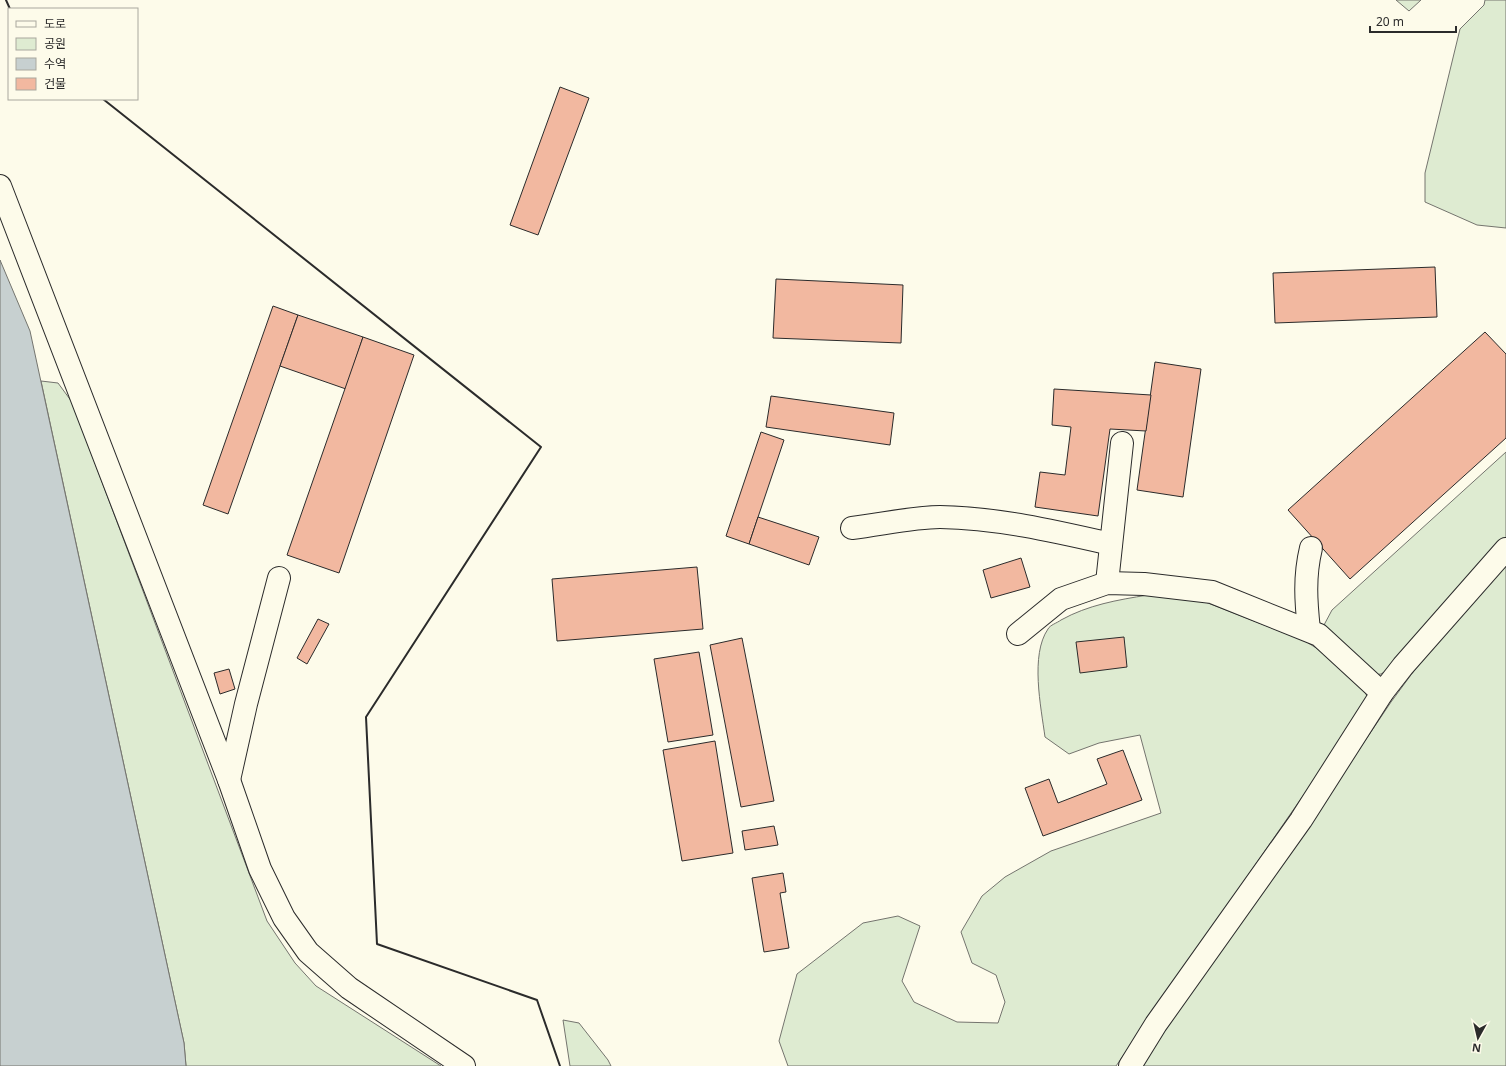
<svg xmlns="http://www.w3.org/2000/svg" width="1506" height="1066" font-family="'Noto Sans','Noto Sans KR',sans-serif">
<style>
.green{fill:#deebd1;stroke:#74746e}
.water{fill:#c7d0d0;stroke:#74746e}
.building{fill:#f2b8a0;stroke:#2b2b2b}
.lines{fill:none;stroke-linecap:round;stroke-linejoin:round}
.minor-casing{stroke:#2b2b2b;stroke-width:24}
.minor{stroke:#fdfbea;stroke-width:22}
.wall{stroke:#2b2b2b;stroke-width:2}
</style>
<rect width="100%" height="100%" fill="#fdfbea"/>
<g class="green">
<path d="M1396 0H1421L1409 11Z"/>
<path d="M1485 0H1506V228L1477 225 1425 202V173L1460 29 1484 5Z"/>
<path d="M41 381 58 383 72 402 267 921 295 963 316 986 441 1066H186L184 1043Z"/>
<path d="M1506 452V539L1392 667 1381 674 1373 675 1324 625 1332 610Z"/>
<path d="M1506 564V1066H1142L1157 1039 1179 1010 1307 827 1391 702 1422 660Z"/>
<path d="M1148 595 1203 601 1305 641 1334 659 1363 685 1367 697 1361 712 1116 1066H788L779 1041 797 974 863 923 898 916 920 926 902 981 914 1002 957 1022 998 1023 1005 1002 996 975 972 963 961 932 982 896 1005 877 1051 851 1161 813 1140 735 1099 743 1069 754 1045 737C1041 707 1030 655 1048 629 1050 625 1057 623 1061 620 1088 605 1117 600 1148 595Z"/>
<path d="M563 1020 579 1023 608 1060 611 1066H570Z"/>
</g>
<path class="water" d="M0 260 30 331 184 1043 186 1066H0Z"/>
<g class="building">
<path d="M560 87 589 98 538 235 510 225Z"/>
<path d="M1435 267 1437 317 1275 323 1273 273Z"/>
<path d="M776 279 903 285 901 343 773 338Z"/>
<path d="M273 306 298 315 228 514 203 505Z"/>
<path d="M298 315 363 337 346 389 280 366Z"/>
<path d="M1485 332 1506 354V438L1350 579 1288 510Z"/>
<path d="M363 337 414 355 339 573 287 555Z"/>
<path d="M1155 362 1201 369 1183 497 1137 490Z"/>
<path d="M1054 389 1151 395 1146 431 1110 429 1098 516 1035 507 1040 472 1065 475 1071 427 1052 425Z"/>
<path d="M771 396 894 413 890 445 766 427Z"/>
<path d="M761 432 784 440 749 544 726 536Z"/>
<path d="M758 517 819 537 809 565 749 544Z"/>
<path d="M1021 558 1030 587 991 598 983 570Z"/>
<path d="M697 567 703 629 557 641 552 579Z"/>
<path d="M318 619 329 624 307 664 297 658Z"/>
<path d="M1124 637 1127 667 1080 673 1076 642Z"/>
<path d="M742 638 774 801 741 807 710 645Z"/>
<path d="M699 652 713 735 668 742 654 659Z"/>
<path d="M229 669 235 689 220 694 214 673Z"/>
<path d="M715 741 733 853 682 861 663 750Z"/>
<path d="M1123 750 1142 800 1043 836 1025 788 1049 779 1058 803 1107 784 1097 759Z"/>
<path d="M774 826 778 845 745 850 742 831Z"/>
<path d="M783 873 786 892 780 893 789 948 764 952 752 878Z"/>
</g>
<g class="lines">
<g class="minor-casing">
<g id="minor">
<path d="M0 186 229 780 260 869 284 918 308 952 349 988 464 1066"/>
<path d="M852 528C879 525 913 517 940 517 998 518 1054 531 1111 544"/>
<path d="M1107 583 1122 443"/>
<path d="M1309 630C1306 602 1304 577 1311 548"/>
<path d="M1018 634 1061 599 1107 583 1144 584 1212 592 1319 635 1382 693"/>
<path d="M229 780 246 704 279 578"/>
<path d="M1130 1066 1156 1024 1301 820 1382 693 1403 666 1506 549"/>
</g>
</g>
<use href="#minor" class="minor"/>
<g class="wall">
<path d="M6 0 10 9"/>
<path d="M103 99 541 447 366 717 377 944 537 1000 560 1066"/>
</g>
</g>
<rect x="8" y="8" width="130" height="92" fill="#fdfbea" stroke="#a9a89e"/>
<rect x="16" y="21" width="20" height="6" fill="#fdfbea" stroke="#a9a89e"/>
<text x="44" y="28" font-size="12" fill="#2b2b2b">도로</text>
<rect x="16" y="38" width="20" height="12" fill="#deebd1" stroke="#a9a89e"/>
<text x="44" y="48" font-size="12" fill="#2b2b2b">공원</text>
<rect x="16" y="58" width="20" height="12" fill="#c7d0d0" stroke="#a9a89e"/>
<text x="44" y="68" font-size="12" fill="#2b2b2b">수역</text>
<rect x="16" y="78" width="20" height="12" fill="#f2b8a0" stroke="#a9a89e"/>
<text x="44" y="88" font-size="12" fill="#2b2b2b">건물</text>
<g transform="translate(1478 1038) rotate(188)" stroke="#fdfbea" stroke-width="3" paint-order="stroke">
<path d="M0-3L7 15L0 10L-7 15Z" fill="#2b2b2b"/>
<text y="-6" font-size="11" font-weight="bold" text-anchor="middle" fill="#2b2b2b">N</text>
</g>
<path d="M1370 26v6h86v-6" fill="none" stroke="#2b2b2b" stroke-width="2"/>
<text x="1376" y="26" font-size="12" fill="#2b2b2b" stroke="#fdfbea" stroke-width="3" paint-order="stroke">20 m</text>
</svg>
